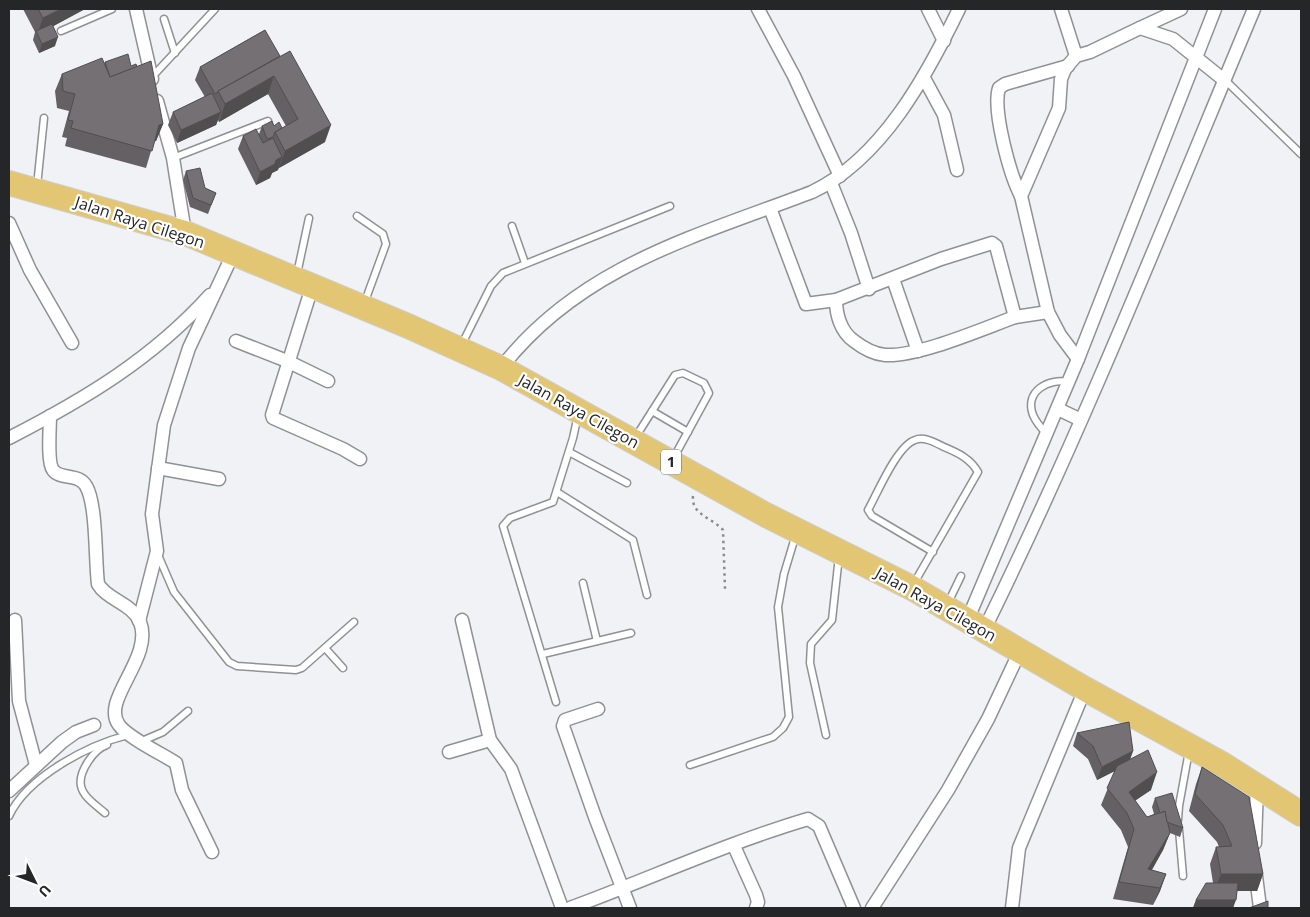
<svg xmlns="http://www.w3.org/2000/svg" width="1310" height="917" font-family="'Open Sans',sans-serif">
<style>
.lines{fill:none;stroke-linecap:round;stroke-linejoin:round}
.lane-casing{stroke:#8f9195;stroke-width:9}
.street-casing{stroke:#8f9195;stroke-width:15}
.highway-casing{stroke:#cfcfcf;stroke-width:26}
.path{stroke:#898a8d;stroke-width:2.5;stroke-dasharray:2.5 4;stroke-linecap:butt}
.lane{stroke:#fff;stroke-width:6}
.street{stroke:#fff;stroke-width:12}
.highway{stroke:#e2c674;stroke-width:24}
.wall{fill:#646063}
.shaded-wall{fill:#514e50}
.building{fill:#747073;stroke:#514e50}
.labels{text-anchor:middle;stroke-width:4.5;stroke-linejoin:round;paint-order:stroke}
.shield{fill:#fff;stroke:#666768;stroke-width:1}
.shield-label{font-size:15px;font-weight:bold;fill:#252627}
.street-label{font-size:16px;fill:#252627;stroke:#fff}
</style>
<rect width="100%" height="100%" fill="#f0f2f6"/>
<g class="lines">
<g class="lane-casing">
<g id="lane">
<path d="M164 19 175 53"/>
<path d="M61 31 112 9"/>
<path d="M152 77 215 9"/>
<path d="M1225 80 1301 154"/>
<path d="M173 158 268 121"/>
<path d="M37 186 44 118"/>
<path d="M357 216 383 234 386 244 364 304"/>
<path d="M512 226 525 263"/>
<path d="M297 274 309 218"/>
<path d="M461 346 491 286 503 273 670 206"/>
<path d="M652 411 688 432"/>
<path d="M1047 434C1041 428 1036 422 1033 415 1024 391 1049 378 1068 382"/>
<path d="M635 438 675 375 683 373 704 383 709 393 673 459"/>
<path d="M569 452 627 483"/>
<path d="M557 492 633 540 647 595"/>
<path d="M158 555 174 592 229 662 237 666 296 670 302 668 354 622"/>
<path d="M583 583 597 641"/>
<path d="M913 585 978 472C970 458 958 453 944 447 936 443 924 436 915 440 897 446 878 492 868 510L872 516 933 552"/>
<path d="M947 605 961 576"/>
<path d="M325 648 343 668"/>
<path d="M543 654 631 633"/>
<path d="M556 702 503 526 510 518 553 502 573 438 578 415"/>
<path d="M826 735 810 663 811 644 832 620 839 556"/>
<path d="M142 741 163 732 188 711"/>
<path d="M690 765 773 737 783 728 789 717 778 607 784 574 796 534"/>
<path d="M105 813C97 806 83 797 81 786 78 772 94 749 107 745"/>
<path d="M9 816C27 777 88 745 128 735"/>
<path d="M1178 820 1179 806 1189 751"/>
<path d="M1179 830 1183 876"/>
</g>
</g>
<g class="street-casing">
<g id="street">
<path d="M136 9 152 79"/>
<path d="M758 9 794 76 840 176"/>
<path d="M928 9 944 41"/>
<path d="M1061 9 1076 56"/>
<path d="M1140 28 1181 9"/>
<path d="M924 78 944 115 957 170"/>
<path d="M157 101 173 158 185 233"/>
<path d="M831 183 851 233 869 289"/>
<path d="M1021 196C1010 175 992 110 999 88L1005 84 1068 66"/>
<path d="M770 208 806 304 836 300 941 259 992 243 996 246 1015 317 1048 312"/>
<path d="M9 223 30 270 72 343"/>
<path d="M893 279 918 351"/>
<path d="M312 287 272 415 273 418 343 449 360 459"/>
<path d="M836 300C836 315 841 332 854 341 863 348 874 354 885 355 918 357 982 329 1015 317"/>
<path d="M236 341 287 361 328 381"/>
<path d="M1078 359 1060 335 1048 312 1021 196 1059 108 1061 79 1065 69 1076 56 1090 52 1140 28 1173 39 1224 80"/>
<path d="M501 368C580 266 697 236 812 192 882 159 927 75 959 9"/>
<path d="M1058 409 1081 420"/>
<path d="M50 416C50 427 47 462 53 470 60 480 79 473 86 486 97 504 95 561 98 584 107 600 132 603 140 622 154 658 100 700 119 725 127 737 162 754 176 763L182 790 212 852"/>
<path d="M9 438C85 399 152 359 210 295"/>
<path d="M158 468 219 479"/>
<path d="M15 620 19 701 36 765"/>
<path d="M462 620 490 740 511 769 562 908"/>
<path d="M139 621 157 551 152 514 164 425 189 348 233 254"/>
<path d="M967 621 1078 359 1215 9"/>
<path d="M984 630C1084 427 1167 217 1254 9"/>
<path d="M598 709 565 720 563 726 595 817 630 908"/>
<path d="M449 752 490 740"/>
<path d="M9 791 62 742 76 732 94 725"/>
<path d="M1255 843 1257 786"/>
<path d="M734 846 756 895 758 902 756 908"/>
<path d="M1256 876 1260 908"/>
<path d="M570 908C649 879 727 843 808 819L819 826 854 908"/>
<path d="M872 908 948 790 988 719 1020 651"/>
<path d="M1012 908 1019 848 1085 689"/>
</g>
</g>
<g class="highway-casing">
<path id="highway" d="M9 183 185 233 408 326 501 368 766 515 912 588 1085 689 1222 764 1301 814"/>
</g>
<path class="path" d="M693 496C691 515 713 518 723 530L725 589"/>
<use href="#lane" class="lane"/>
<use href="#street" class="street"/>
<use href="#highway" class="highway"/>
</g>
<g class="wall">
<path d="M23 9H85L53 26 55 46 39 53 33 40 35 32Z"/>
<path d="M265 30 325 142 279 168V167L278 170 272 173 270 178 256 185 238 149 243 136 259 134 262 126H274L282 128 286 126 268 94 219 122 218 120 216 125 177 143 168 125 173 112 205 97 195 80 200 67Z"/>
<path d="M105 62 131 66 163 124 156 141H154L146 168 65 146 67 138 62 137 69 111 57 108 55 91 62 74 104 64Z"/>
<path d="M186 171 205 188 216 193 208 214 190 207 183 180Z"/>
<path d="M1077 733 1133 751 1130 760 1151 790 1135 800 1147 817 1154 814 1152 807 1155 798 1183 828 1180 837 1170 833 1163 850 1152 870 1166 874 1160 891 1153 905 1113 899 1128 847 1121 830 1101 805 1115 771 1097 780 1088 759 1073 746Z"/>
<path d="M1202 767 1263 874 1257 891H1237L1233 908H1193L1196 900 1213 883 1210 864 1216 847H1219L1217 842 1189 811 1196 784Z"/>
</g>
<g class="shaded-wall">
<path d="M61 9H85L37 35 43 18Z"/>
<path d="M58 37 55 46 39 53 42 44Z"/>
<path d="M274 76 268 94 219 122 225 104Z"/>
<path d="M221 112 216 125 177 143 181 130Z"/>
<path d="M163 124 156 141 153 142 159 125Z"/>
<path d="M331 125 325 142 279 168 285 151Z"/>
<path d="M282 157 278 170 272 173 270 178 256 185 260 172 276 160Z"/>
<path d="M1133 751 1128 764 1097 780 1102 767Z"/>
<path d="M1157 772 1151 790 1123 809 1129 792Z"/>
<path d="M1170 833 1163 850 1142 886 1148 869Z"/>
<path d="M1166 874 1160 891 1153 905 1160 888Z"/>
<path d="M1221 874H1263L1257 891H1214Z"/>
<path d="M1196 900H1236L1233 908H1193Z"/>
</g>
<g class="building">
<path d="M38 9H61L43 18Z"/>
<path d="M52 24 58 37 42 44 36 31Z"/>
<path d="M265 30 280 56 218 91V92L215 94 200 67Z"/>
<path d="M290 51 331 125 285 151 275 132 298 119 274 76 225 104 218 91Z"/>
<path d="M128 54 131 66 136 64 137 67 110 77 105 62Z"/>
<path d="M102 58 110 77 151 61 163 124 159 125 152 151 71 128 73 121 68 120 75 94 63 91 62 74Z"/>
<path d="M212 93 221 112 181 130 173 112Z"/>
<path d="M272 121 274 126 279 122 282 128 275 132 273 137 267 139 262 126Z"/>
<path d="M256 129 263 143 273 138 282 157 276 160 275 164 260 172 243 136Z"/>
<path d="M200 168 205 188 216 193 211 205 193 198 186 171Z"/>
<path d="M1129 722 1133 751 1102 767 1093 746 1077 733Z"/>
<path d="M1148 750 1157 772 1129 792 1147 817 1165 811 1170 833 1148 869 1166 874 1160 888 1119 882 1134 829 1127 813 1107 788 1117 766Z"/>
<path d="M1202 767 1249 797 1263 874H1221L1216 847 1232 846 1223 825 1195 794Z"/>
<path d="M1172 793 1183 828 1167 822 1165 811 1160 813 1155 798Z"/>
<path d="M1206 883H1238L1236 900H1196Z"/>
<path d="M1268 901V908H1249Z"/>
</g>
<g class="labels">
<rect class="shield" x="661" y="449.5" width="20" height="25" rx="4"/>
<g class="shield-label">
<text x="671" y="467">1</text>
</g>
<g class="street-label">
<text transform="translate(140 222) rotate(18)" y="6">Jalan Raya Cilegon</text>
<text transform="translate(579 411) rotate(29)" y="6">Jalan Raya Cilegon</text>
<text transform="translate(936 604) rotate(29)" y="6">Jalan Raya Cilegon</text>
</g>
</g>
<rect width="1310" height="917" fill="none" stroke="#252627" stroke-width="20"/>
<g transform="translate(35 882) rotate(132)" stroke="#ffffff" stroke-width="4" paint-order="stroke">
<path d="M0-4L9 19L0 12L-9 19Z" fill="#252627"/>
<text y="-8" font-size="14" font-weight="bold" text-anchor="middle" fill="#252627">U</text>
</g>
</svg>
